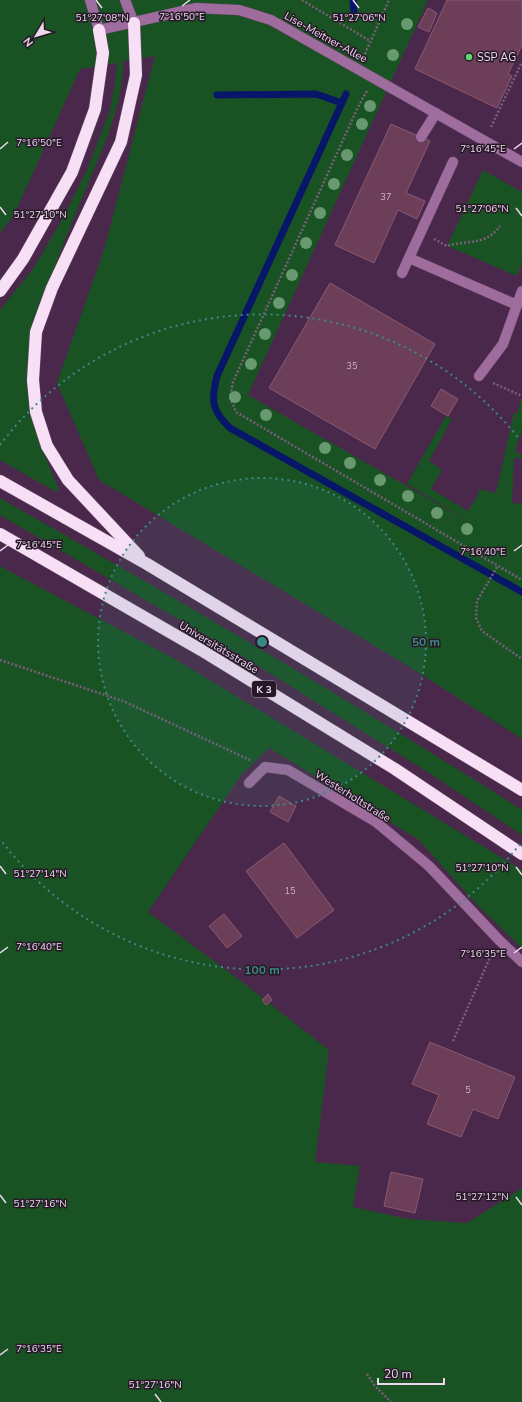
<svg xmlns="http://www.w3.org/2000/svg" width="522" height="1402" font-family="'Nunito Sans',sans-serif">
<style>
.green{fill:#1a5323}
.lines{fill:none;stroke-linecap:round;stroke-linejoin:round}
.stream{stroke:#08166a;stroke-width:7}
.building{fill:#6d3e58;stroke:#8a5973}
.minor-casing{stroke:#674868;stroke-width:11}
.highway-casing{stroke:#674868;stroke-width:13}
.path{stroke:#7b5d7c;stroke-width:2.5;stroke-dasharray:2 2;stroke-linecap:butt}
.minor{stroke:#9e6d9e;stroke-width:10}
.highway{stroke:#f7dff6;stroke-width:12}
.tree{fill:#699970}
.ticks{fill:none;stroke:#edd7ed;stroke-width:1.5}
.ring{fill:none;stroke:#3b8987;stroke-width:2;stroke-dasharray:2 4}
.poi-dot{fill:#5cd56d;stroke:#271828;stroke-width:1.5}
.labels{text-anchor:middle;stroke-width:3;stroke-linejoin:round;paint-order:stroke}
.number-label{font-size:9px;fill:#cdb1c8}
.shield{fill:#271828;stroke:#b29eb2;stroke-width:1}
.shield-label{font-size:10px;font-weight:bold;fill:#edd7ed}
.street-label{font-size:11px;fill:#edd7ed;stroke:#271828}
.poi-label{font-size:11px;fill:#edd7ed;stroke:#271828;text-anchor:start}
.ticks-label{font-size:10px;text-anchor:middle;fill:#edd7ed;stroke:#271828;stroke-width:3;stroke-linejoin:round;paint-order:stroke}
.centre{fill:#3b8987;stroke:#271828;stroke-width:2}
.ring-label{font-size:12px;text-anchor:middle;font-weight:bold;fill:#3b8987;stroke:#271828;stroke-width:3;stroke-linejoin:round;paint-order:stroke}
</style>
<rect width="100%" height="100%" fill="#4a284b"/>
<g class="green">
<path d="M0 0H428L248 395 480 528 407 484 446 416 452 419 429 461 442 470 431 489 468 511 478 495 479 489 496 493 514 413H518L521 399 522 400V429L515 452 522 455V458H514L512 503 522 504V739L410 667 99 480 57 383 104 250 155 56 123 61C123 93 113 123 101 152 54 270 0 364 59 489L56 492 0 460V310L33 269 62 220 88 168 109 113 115 85 117 63 80 69 14 215 0 233Z"/>
<path d="M483 170 522 192V262L517 276 447 246Z"/>
<path d="M0 498C176 598 351 701 522 810V835L426 771 252 662 0 515Z"/>
<path d="M0 566 175 659 522 870V948L479 907 418 839 269 748 242 774 148 912 246 985 329 1050 315 1162 360 1166 353 1207 408 1219 467 1223 522 1188V1402H0Z"/>
</g>
<g class="lines">
<g class="stream">
<path d="M353 0 354 12"/>
<path d="M346 94 217 376C211 400 211 410 230 428L522 592"/>
<path d="M217 95 316 94 342 103"/>
</g>
</g>
<g class="building">
<path d="M447 0H522V45L508 74 512 76 497 108 415 69Z"/>
<path d="M428 8 437 13 429 32 418 27Z"/>
<path d="M391 124 430 141 406 193 425 201 417 219 398 210 374 263 335 245Z"/>
<path d="M330 283 435 344 375 449 269 388Z"/>
<path d="M441 389 458 399 448 416 431 406Z"/>
<path d="M279 796 296 806 288 822 270 812Z"/>
<path d="M284 843 334 910 297 938 246 871Z"/>
<path d="M224 914 242 936 227 948 209 926Z"/>
<path d="M268 994 272 1000 266 1005 262 1000Z"/>
<path d="M430 1042 515 1077 498 1119 473 1109 461 1137 427 1124 439 1095 412 1084Z"/>
<path d="M391 1172 423 1179 415 1213 384 1206Z"/>
</g>
<g class="lines">
<g class="minor-casing">
<g id="minor">
<path d="M90 0 99 30 196 8 239 10 271 20 522 162"/>
<path d="M125 0 134 23"/>
<path d="M421 137 436 113"/>
<path d="M409 258 517 305"/>
<path d="M402 273 453 162"/>
<path d="M479 376 503 344 522 291"/>
<path d="M249 783 265 767 288 770 376 822 429 866 499 940 522 962"/>
</g>
</g>
<g class="highway-casing">
<g id="highway">
<path d="M134 23 136 75 121 142 52 288 36 332 33 380 36 412 47 446 68 480 139 556"/>
<path d="M0 291 23 259 72 172 95 109 103 53 99 30"/>
<path d="M0 481 147 564 522 790"/>
<path d="M0 534 201 650 395 769 522 854"/>
</g>
</g>
<g class="path">
<path d="M302 0 370 41"/>
<path d="M365 54 389 0"/>
<path d="M367 91 358 107 233 382 230 397 236 412 522 580"/>
<path d="M491 127 522 62"/>
<path d="M434 239 447 246C459 242 478 243 488 237 493 234 497 230 500 226"/>
<path d="M493 383 522 396"/>
<path d="M497 567 477 601 476 618 482 631 522 659"/>
<path d="M0 660 123 701 250 760"/>
<path d="M453 1041 491 955"/>
<path d="M367 1374 375 1386 391 1402"/>
</g>
<use href="#minor" class="minor"/>
<use href="#highway" class="highway"/>
</g>
<g class="tree">
<circle cx="407" cy="24" r="6"/>
<circle cx="393" cy="55" r="6"/>
<circle cx="370" cy="106" r="6"/>
<circle cx="362" cy="124" r="6"/>
<circle cx="347" cy="155" r="6"/>
<circle cx="334" cy="184" r="6"/>
<circle cx="320" cy="213" r="6"/>
<circle cx="306" cy="243" r="6"/>
<circle cx="292" cy="275" r="6"/>
<circle cx="279" cy="303" r="6"/>
<circle cx="265" cy="334" r="6"/>
<circle cx="251" cy="364" r="6"/>
<circle cx="235" cy="397" r="6"/>
<circle cx="266" cy="415" r="6"/>
<circle cx="325" cy="448" r="6"/>
<circle cx="350" cy="463" r="6"/>
<circle cx="380" cy="480" r="6"/>
<circle cx="408" cy="496" r="6"/>
<circle cx="437" cy="513" r="6"/>
<circle cx="467" cy="529" r="6"/>
</g>
<path class="ticks" d="M96 0 102 8M353 0 359 8M182 6 190 0M0 149 8 142M514 149 522 143M0 207 6 215M516 208 522 216M0 551 8 545M514 551 522 545M0 866 6 874M516 867 522 875M0 953 8 947M514 953 522 947M0 1195 6 1203M516 1197 522 1205M0 1355 8 1349M155 1394 161 1402"/>
<circle cx="262" cy="642" r="164" fill="#3b8987" fill-opacity=".12"/>
<g class="ring">
<circle cx="262" cy="642" r="164"/>
<path d="M520 844A328 328 0 0 1 0 839M0 445A328 328 0 0 1 520 440"/>
</g>
<circle class="poi-dot" cx="469" cy="57" r="4"/>
<g class="labels">
<g class="number-label">
<text x="386" y="200">37</text>
<text x="352" y="369">35</text>
<text x="290" y="894">15</text>
<text x="468" y="1093">5</text>
</g>
<rect class="shield" x="252" y="681" width="24" height="16" rx="3"/>
<g class="shield-label">
<text x="264" y="693">K 3</text>
</g>
<g class="street-label">
<text transform="translate(326 37) rotate(29)" y="4">Lise-Meitner-Allee</text>
<text transform="translate(219 647) rotate(31)" y="4">Universitätsstraße</text>
<text transform="translate(353 796) rotate(32)" y="4">Westerholtstraße</text>
</g>
<g class="poi-label">
<text x="477" y="61">SSP AG</text>
</g>
</g>
<g class="ticks-label">
<text x="182" y="20">7°16'50"E</text>
<text x="102" y="21">51°27'08"N</text>
<text x="359" y="21">51°27'06"N</text>
<text x="39" y="146">7°16'50"E</text>
<text x="483" y="152">7°16'45"E</text>
<text x="482" y="212">51°27'06"N</text>
<text x="40" y="218">51°27'10"N</text>
<text x="39" y="548">7°16'45"E</text>
<text x="483" y="555">7°16'40"E</text>
<text x="482" y="871">51°27'10"N</text>
<text x="40" y="877">51°27'14"N</text>
<text x="39" y="950">7°16'40"E</text>
<text x="483" y="957">7°16'35"E</text>
<text x="482" y="1200">51°27'12"N</text>
<text x="40" y="1207">51°27'16"N</text>
<text x="39" y="1352">7°16'35"E</text>
<text x="155" y="1388">51°27'16"N</text>
</g>
<circle cx="262" cy="642" r="6" class="centre"/>
<g class="ring-label">
<text x="426" y="646">50 m</text>
<text x="262" y="974">100 m</text>
</g>
<g transform="translate(36 36) rotate(232)" stroke="#271828" stroke-width="3" paint-order="stroke">
<path d="M0-3L7 15L0 10L-7 15Z" fill="#edd7ed"/>
<text y="-6" font-size="11" font-weight="bold" text-anchor="middle" fill="#edd7ed">N</text>
</g>
<path d="M378 1378v6h66v-6" fill="none" stroke="#edd7ed" stroke-width="2"/>
<text x="384" y="1378" font-size="12" fill="#edd7ed" stroke="#271828" stroke-width="3" paint-order="stroke">20 m</text>
</svg>
